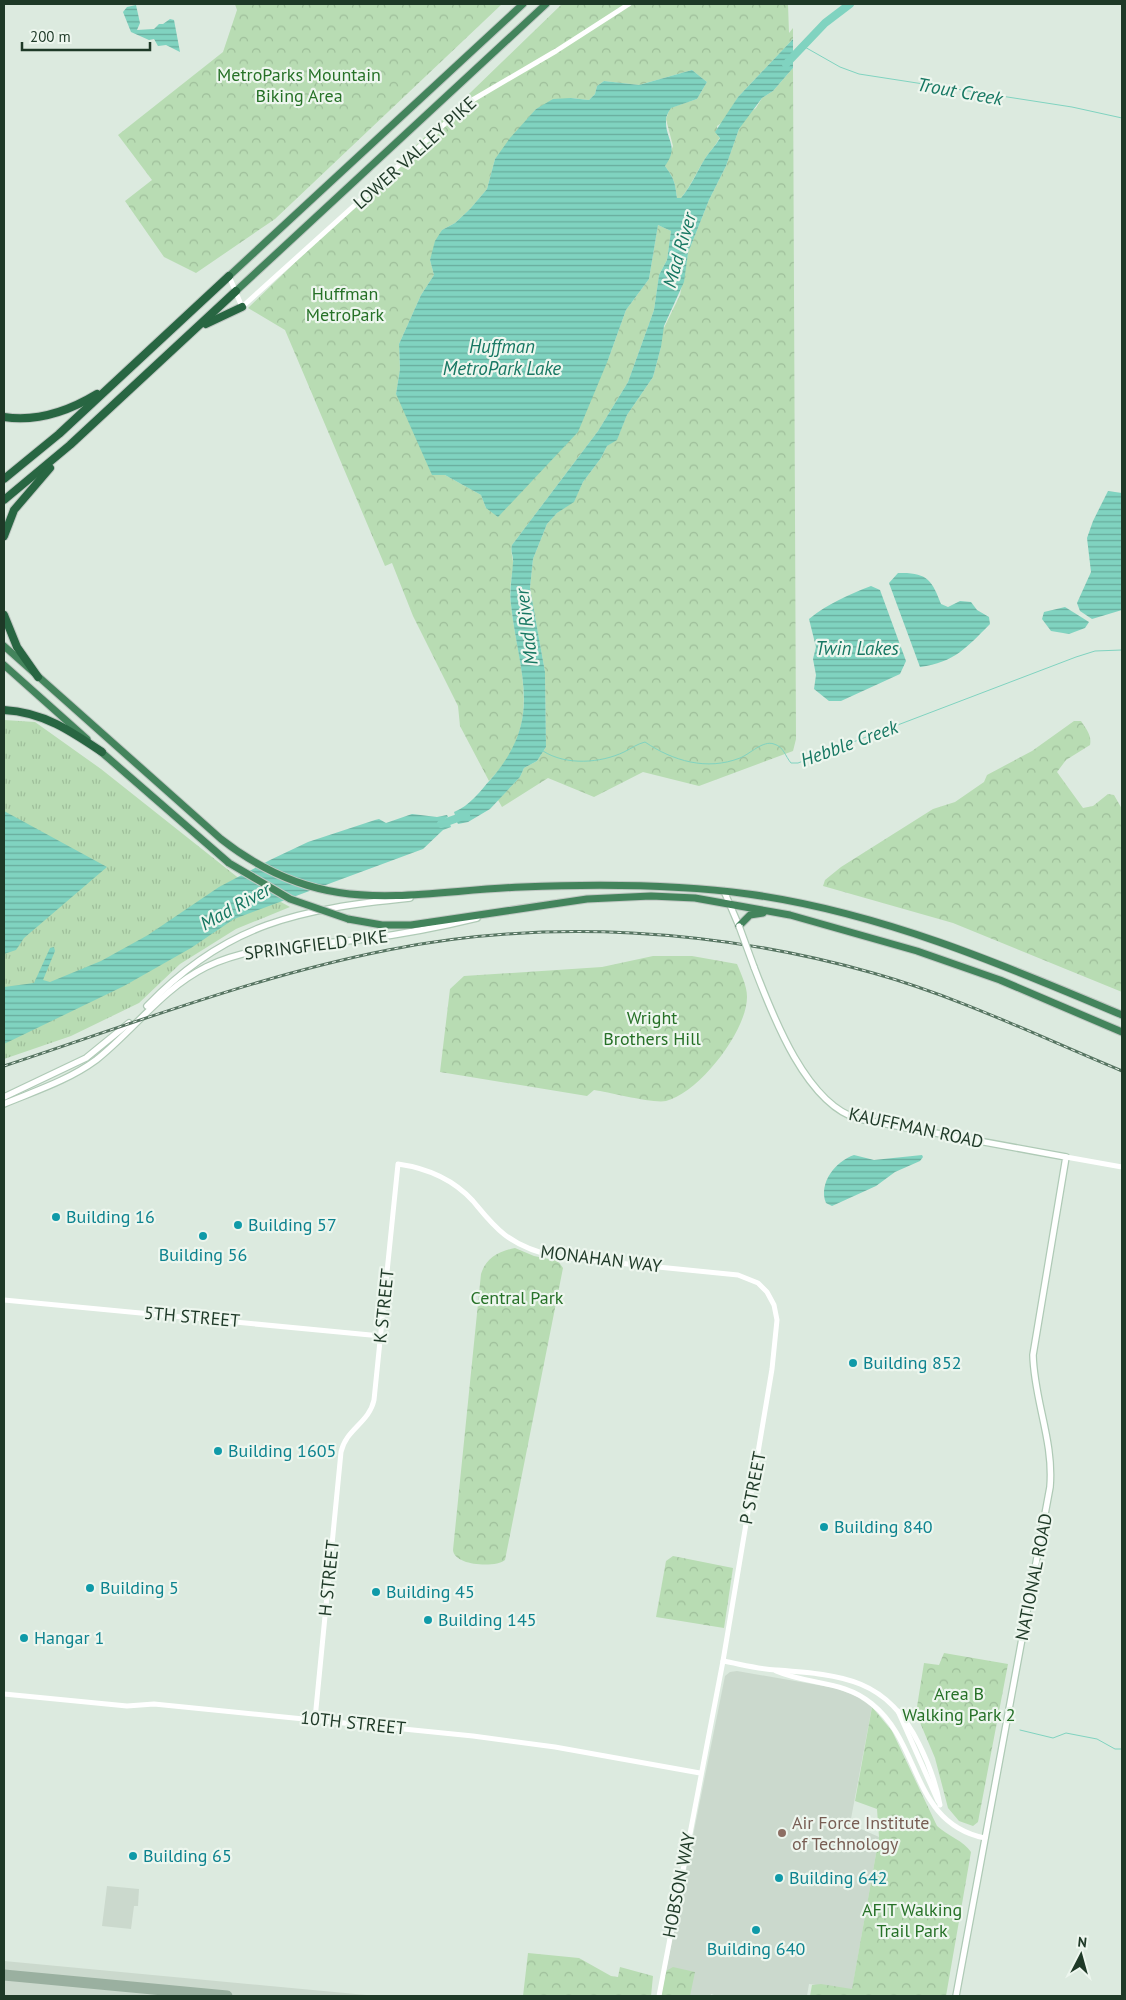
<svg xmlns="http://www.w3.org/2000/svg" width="1126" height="2000" font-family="'PT Sans',sans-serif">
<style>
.built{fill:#cbd9cd}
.grass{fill:url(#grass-tufts)}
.forest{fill:url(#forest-crowns)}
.water{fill:url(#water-rules)}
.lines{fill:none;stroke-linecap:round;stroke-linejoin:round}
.stream{stroke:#80d3c0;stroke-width:1}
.river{stroke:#80d3c0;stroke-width:8}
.taxiway{stroke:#9ab0a0;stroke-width:11}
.secondary-casing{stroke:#afcab6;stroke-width:8}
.trunk-casing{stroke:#c0c8c3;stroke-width:9}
.motorway-casing{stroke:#c0c8c3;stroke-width:10}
.tertiary{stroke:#fff;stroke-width:5}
.secondary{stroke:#fff;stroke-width:5.5}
.trunk{stroke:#43845c;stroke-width:7}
.motorway{stroke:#286642;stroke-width:8}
.rail-casing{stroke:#577562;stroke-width:3}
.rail{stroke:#edf6ee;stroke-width:1;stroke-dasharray:4;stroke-linecap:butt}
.secondary-bridge-casing{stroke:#afcab6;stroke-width:8;stroke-linecap:butt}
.trunk-bridge-casing{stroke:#c0c8c3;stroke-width:9;stroke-linecap:butt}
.secondary-bridge{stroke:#fff;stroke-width:5.5}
.trunk-bridge{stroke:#43845c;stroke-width:7}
.culture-dot{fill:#0f9aa8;stroke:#edf6ee;stroke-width:2}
.education-dot{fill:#8d6e63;stroke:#edf6ee;stroke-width:2}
.labels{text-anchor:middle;stroke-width:4.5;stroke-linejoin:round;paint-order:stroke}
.park-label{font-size:18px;fill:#267127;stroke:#edf6ee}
.street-label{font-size:18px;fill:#1e3927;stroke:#edf6ee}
.culture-label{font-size:18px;fill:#0d838f;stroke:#edf6ee;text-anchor:start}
.education-label{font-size:18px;fill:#785e54;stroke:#edf6ee;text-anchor:start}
.water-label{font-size:19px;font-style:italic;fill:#167762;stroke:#edf6ee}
</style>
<defs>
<pattern id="grass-tufts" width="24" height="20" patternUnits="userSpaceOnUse" patternTransform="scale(1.25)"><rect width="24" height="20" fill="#b8dcb3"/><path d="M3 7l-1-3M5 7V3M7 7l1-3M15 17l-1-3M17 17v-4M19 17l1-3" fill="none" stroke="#9ebe9a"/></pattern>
<pattern id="forest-crowns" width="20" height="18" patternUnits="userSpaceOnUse" patternTransform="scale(1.25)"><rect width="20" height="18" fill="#b8dcb3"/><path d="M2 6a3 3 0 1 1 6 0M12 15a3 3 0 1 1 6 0" fill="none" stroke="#9ebe9a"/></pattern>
<pattern id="water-rules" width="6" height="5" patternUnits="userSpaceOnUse" patternTransform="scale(1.25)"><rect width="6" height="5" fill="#80d3c0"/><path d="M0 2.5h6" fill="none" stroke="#68ac9c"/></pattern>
</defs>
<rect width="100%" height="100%" fill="#dceadf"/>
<g class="built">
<path d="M737 1671 835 1688 856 1696 872 1707 850 1824 879 1837 852 1990 809 1984 807 1996H717L711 1994 710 1996H661L725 1676 730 1672Z"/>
<path d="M107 1886 139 1889 138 1906H134L131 1929 102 1926Z"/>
<path d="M4 1961 377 1996H4Z"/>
</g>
<path class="grass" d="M4 720 35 722 101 769 241 880 290 907 236 929 180 964 139 1003 71 1036 4 1059Z"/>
<g class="forest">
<path d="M235 4H502L275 219 196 273 164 257 125 201 152 180 118 135 223 52 237 10Z"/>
<path d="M562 4H788L789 33 793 28V39L738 97 723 122 717 126 718 136 720 137C716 145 711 150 706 157 697 171 692 184 681 198H677C675 183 675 180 665 166L673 146 666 119 670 108 697 99 707 82 692 70 639 85 604 81 597 86 595 94 589 100 571 98 536 109 495 159 487 189 470 209 455 223 442 230 430 260 434 275 421 295 399 344 400 369 396 394 445 475 481 495 486 508 608 360 626 310 649 279 658 225 671 231 667 260 659 275 654 310 628 382 598 431 512 545C510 553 514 559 513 567 511 580 509 593 511 605 517 661 539 709 506 761 502 768 494 775 489 781L460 726 458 706 413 616 392 563 385 566 285 330 248 308Z"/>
<path d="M793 68 796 739 793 751 699 786 643 772 594 797 548 778 502 807 498 800 520 777 524 768 537 761 546 747 545 672 530 588 533 559 547 524 557 513 574 501 583 482 601 458 607 446 617 439 627 415 653 377 661 347V334L680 295 688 253 709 200 726 166 739 129 747 115 756 108 762 98 773 91Z"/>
<path d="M1074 721H1081C1086 729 1092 735 1090 745L1066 760 1057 772 1083 808 1093 806 1108 794 1114 795 1122 809V992L953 923 823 886 825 880 841 867 933 809 955 802 984 782 987 775 1032 751Z"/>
<path d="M653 956H692L737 964C741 974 747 986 747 997 747 1031 699 1093 666 1101 654 1104 609 1092 594 1090L587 1096 440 1072 450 989 464 976 602 967Z"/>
<path d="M515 1248 534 1256 558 1261 563 1268 505 1560C496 1568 454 1566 453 1550L481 1274C486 1258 499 1251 515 1248Z"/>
<path d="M673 1556 733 1568 724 1628 656 1617 666 1561Z"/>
<path d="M944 1653 1008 1664 978 1822 973 1826 959 1821 948 1808 935 1758 916 1713 924 1663 939 1665Z"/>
<path d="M872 1707 892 1731 937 1826C948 1836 964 1841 971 1852L946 1996H810L812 1985 821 1984 852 1989 879 1837 877 1809 855 1801Z"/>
<path d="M528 1953 579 1958 611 1976 618 1977 620 1967 653 1976 651 1996H523Z"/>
<path d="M673 1967 695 1972 690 1996H661L666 1971Z"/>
</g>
<g class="water">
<path d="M136 5 140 23 137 30 154 29 159 24H163L170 19 174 20 180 52 166 45 158 46 154 39 149 40 131 32 123 12 127 7Z"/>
<path d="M793 39V68L773 91 762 98 739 129 726 166 709 200 688 253 684 282 664 326 661 347 653 377 627 415 617 440 607 446 601 458 583 482 574 502 557 513 547 524 533 559 530 588 545 672 546 747 537 761 524 768 520 777 490 809 468 822 458 824 457 822 461 819 457 820 456 817 460 814 455 815 454 812C470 806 480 791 491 779 544 718 519 676 511 605 509 592 512 577 513 563 514 557 510 552 512 545L598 431 628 382 654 310 659 275 667 260 671 231 658 225 649 279 626 310 608 360 578 432 498 517 486 508 481 495 445 475H432L396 394 400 369 399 344 421 295 434 275 430 260 435 241 442 230 455 223 470 209 487 189 495 159 510 138 536 109 553 99 571 98 589 100 595 94 597 86 604 81 639 85 692 70 707 82 697 99 671 108C669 111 666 116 666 120 665 140 680 145 665 166 675 180 675 183 677 198H681C692 185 697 171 706 157 711 150 716 145 720 138L715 132 738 97Z"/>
<path d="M1108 491 1122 493V610L1092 619 1080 611 1077 603 1091 572 1087 538 1093 521Z"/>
<path d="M898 573C927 572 932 580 941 604L948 607 960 601 971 602 977 610 989 617 990 624C966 648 955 662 920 667L889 583Z"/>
<path d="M871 586 880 590 906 661 900 674 841 701H829L814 689 816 675 813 659 816 647 809 619C829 603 848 595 871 586Z"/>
<path d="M1065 607 1089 622 1085 628 1069 634 1051 631 1042 619 1044 612Z"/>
<path d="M4 811 107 867 24 938 16 950 4 954Z"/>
<path d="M412 814 437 817 447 815 448 817 443 820H449V822L445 825 450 824 451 827 443 830 423 849 234 919 191 948 124 986 4 1044V987L34 983 50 948 54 947 55 951 43 980 50 982 101 961 148 935 219 887 270 860 308 842 375 820 379 819 386 823Z"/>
<path d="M854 1155 874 1160 922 1155 923 1157 920 1161 895 1172 876 1186 832 1206 826 1203C818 1183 836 1161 854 1155Z"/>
</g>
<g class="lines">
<g class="stream">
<path d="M803 46 840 67 859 74 1072 107 1122 118"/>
<path d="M543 751C566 766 601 763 624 752 632 748 637 744 645 742 673 761 707 771 740 758 750 754 763 740 774 744 784 747 785 756 791 763H798L1076 657 1095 651 1122 650"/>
<path d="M1020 1730 1053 1738 1066 1733 1097 1739 1115 1749H1122"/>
</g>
<g class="river">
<path d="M786 64 825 23 850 4"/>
<path d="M441 824 466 815"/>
</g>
<path class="taxiway" d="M4 1975 227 1996"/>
<g class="secondary-casing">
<g id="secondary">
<path d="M724 891 739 926"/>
<path d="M754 967C772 1014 806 1105 859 1119L1066 1157 1033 1355C1034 1400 1054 1441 1050 1487L956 1996"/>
<path d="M147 1006C226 923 300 909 410 898"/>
<path d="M4 1097 86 1058 129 1023"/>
<path d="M4 1104C35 1091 69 1080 96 1060 134 1030 162 989 206 967 256 943 311 946 365 939 403 934 440 927 477 918"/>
</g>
</g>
<g class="trunk-casing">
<g id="trunk">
<path d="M229 276 523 4"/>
<path d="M236 291 546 4"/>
<path d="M4 646 221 839C324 920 404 892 522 887 596 884 674 884 748 894 879 912 1002 964 1122 1015"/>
<path d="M4 665 87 739"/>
<path d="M99 750 229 863"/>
<path d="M348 919 382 925H411L587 899 651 896 695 898 790 915 917 951 1000 980 1122 1032"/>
<path d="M739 926 750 915 763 913"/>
</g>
</g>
<g class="motorway-casing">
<g id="motorway">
<path d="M206 324 242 307"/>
<path d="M4 417C37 422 69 411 97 394"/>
<path d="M4 479 59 434 229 276"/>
<path d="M4 500 70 445 236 291"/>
<path d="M4 536 14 510 50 468"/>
<path d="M4 615 17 647 38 677"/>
<path d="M4 710C43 712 71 731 102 752"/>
</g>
</g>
<g class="tertiary">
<path d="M229 276 242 307 469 102 556 51 629 4"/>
<path d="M1066 1157 1122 1167"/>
<path d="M4 1300 381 1336"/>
<path d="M723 1661C740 1664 758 1669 776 1670 842 1675 887 1678 919 1744 929 1764 936 1783 940 1805"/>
<path d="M776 1671C808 1685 844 1680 872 1704 922 1744 911 1823 985 1838"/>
<path d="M4 1694 127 1706 154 1704 473 1736 555 1747 700 1773"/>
<path d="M898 1711 938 1801"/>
<path d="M315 1719 341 1452C346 1429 369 1423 374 1400L398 1164C426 1168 453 1179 473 1201 483 1213 492 1225 505 1235 521 1247 538 1253 558 1257L738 1275 758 1283 767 1292 774 1305 777 1320 772 1369 723 1661 659 1996"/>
</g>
<use href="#secondary" class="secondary"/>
<use href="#trunk" class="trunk"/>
<use href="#motorway" class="motorway"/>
<g class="rail-casing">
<path id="rail" d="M4 1066C131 1024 257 976 388 950 546 918 718 929 873 973 959 997 1040 1037 1122 1071"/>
</g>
<use href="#rail" class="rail"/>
<g class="secondary-bridge-casing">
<path id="secondary-bridge" d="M739 926 754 967"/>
</g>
<g class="trunk-bridge-casing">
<path id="trunk-bridge" d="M229 863 290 899 348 919"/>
</g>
<use href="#secondary-bridge" class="secondary-bridge"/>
<use href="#trunk-bridge" class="trunk-bridge"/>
</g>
<g class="culture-dot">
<circle cx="56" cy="1217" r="5"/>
<circle cx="238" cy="1225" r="5"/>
<circle cx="203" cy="1236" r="5"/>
<circle cx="853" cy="1363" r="5"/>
<circle cx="218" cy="1451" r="5"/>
<circle cx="824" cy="1527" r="5"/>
<circle cx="90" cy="1588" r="5"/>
<circle cx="376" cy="1592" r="5"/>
<circle cx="428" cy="1620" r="5"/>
<circle cx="24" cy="1638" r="5"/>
<circle cx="133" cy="1856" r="5"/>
<circle cx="779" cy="1878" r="5"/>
<circle cx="756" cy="1930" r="5"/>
</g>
<circle class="education-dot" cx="782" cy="1833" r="5"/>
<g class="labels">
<g class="park-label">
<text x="299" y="81">MetroParks Mountain<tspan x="299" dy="21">Biking Area</tspan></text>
<text x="345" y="300">Huffman<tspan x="345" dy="21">MetroPark</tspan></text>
<text x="652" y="1024">Wright<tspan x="652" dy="21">Brothers Hill</tspan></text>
<text x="517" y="1304">Central Park</text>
<text x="959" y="1700">Area B<tspan x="959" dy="21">Walking Park 2</tspan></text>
<text x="912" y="1916">AFIT Walking<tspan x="912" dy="21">Trail Park</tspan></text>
</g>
<g class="street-label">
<text transform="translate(415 153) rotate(-42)" y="6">LOWER VALLEY PIKE</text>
<text transform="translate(316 945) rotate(-7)" y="6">SPRINGFIELD PIKE</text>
<text transform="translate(916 1128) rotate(12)" y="6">KAUFFMAN ROAD</text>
<text transform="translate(601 1259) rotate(7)" y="6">MONAHAN WAY</text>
<text transform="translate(384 1306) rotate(-84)" y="6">K STREET</text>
<text transform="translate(192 1317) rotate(5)" y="6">5TH STREET</text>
<text transform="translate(753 1488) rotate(-79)" y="6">P STREET</text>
<text transform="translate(1034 1577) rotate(-79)" y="6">NATIONAL ROAD</text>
<text transform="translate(329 1578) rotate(-84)" y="6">H STREET</text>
<text transform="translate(353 1723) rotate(6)" y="6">10TH STREET</text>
<text transform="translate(679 1885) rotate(-79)" y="6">HOBSON WAY</text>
</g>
<g class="culture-label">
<text x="66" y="1223">Building 16</text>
<text x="248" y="1231">Building 57</text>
<text x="203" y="1261" text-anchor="middle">Building 56</text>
<text x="863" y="1369">Building 852</text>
<text x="228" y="1457">Building 1605</text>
<text x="834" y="1533">Building 840</text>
<text x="100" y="1594">Building 5</text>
<text x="386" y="1598">Building 45</text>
<text x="438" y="1626">Building 145</text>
<text x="34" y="1644">Hangar 1</text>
<text x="143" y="1862">Building 65</text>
<text x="789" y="1884">Building 642</text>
<text x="756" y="1955" text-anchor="middle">Building 640</text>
</g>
<g class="education-label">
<text x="792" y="1829">Air Force Institute<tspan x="792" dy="21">of Technology</tspan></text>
</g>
<g class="water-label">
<text transform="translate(960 91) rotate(10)" y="7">Trout Creek</text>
<text transform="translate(679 250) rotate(-74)" y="7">Mad River</text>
<text x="502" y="353">Huffman<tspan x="502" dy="22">MetroPark Lake</tspan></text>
<text transform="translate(526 627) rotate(-97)" y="7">Mad River</text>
<text x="857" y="655">Twin Lakes</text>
<text transform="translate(849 743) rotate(-20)" y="7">Hebble Creek</text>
<text transform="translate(235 906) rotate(-29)" y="7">Mad River</text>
</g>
</g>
<rect width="1126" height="2000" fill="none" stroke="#1e3927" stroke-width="10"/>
<g transform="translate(1081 1955) rotate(6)" stroke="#edf6ee" stroke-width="4" paint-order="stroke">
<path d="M0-4L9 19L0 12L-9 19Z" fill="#1e3927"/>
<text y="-8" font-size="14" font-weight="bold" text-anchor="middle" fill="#1e3927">N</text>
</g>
<path d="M22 42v8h128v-8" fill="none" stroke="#1e3927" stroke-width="2.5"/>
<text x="30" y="42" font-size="15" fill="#1e3927" stroke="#edf6ee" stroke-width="4" paint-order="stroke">200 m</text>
</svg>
